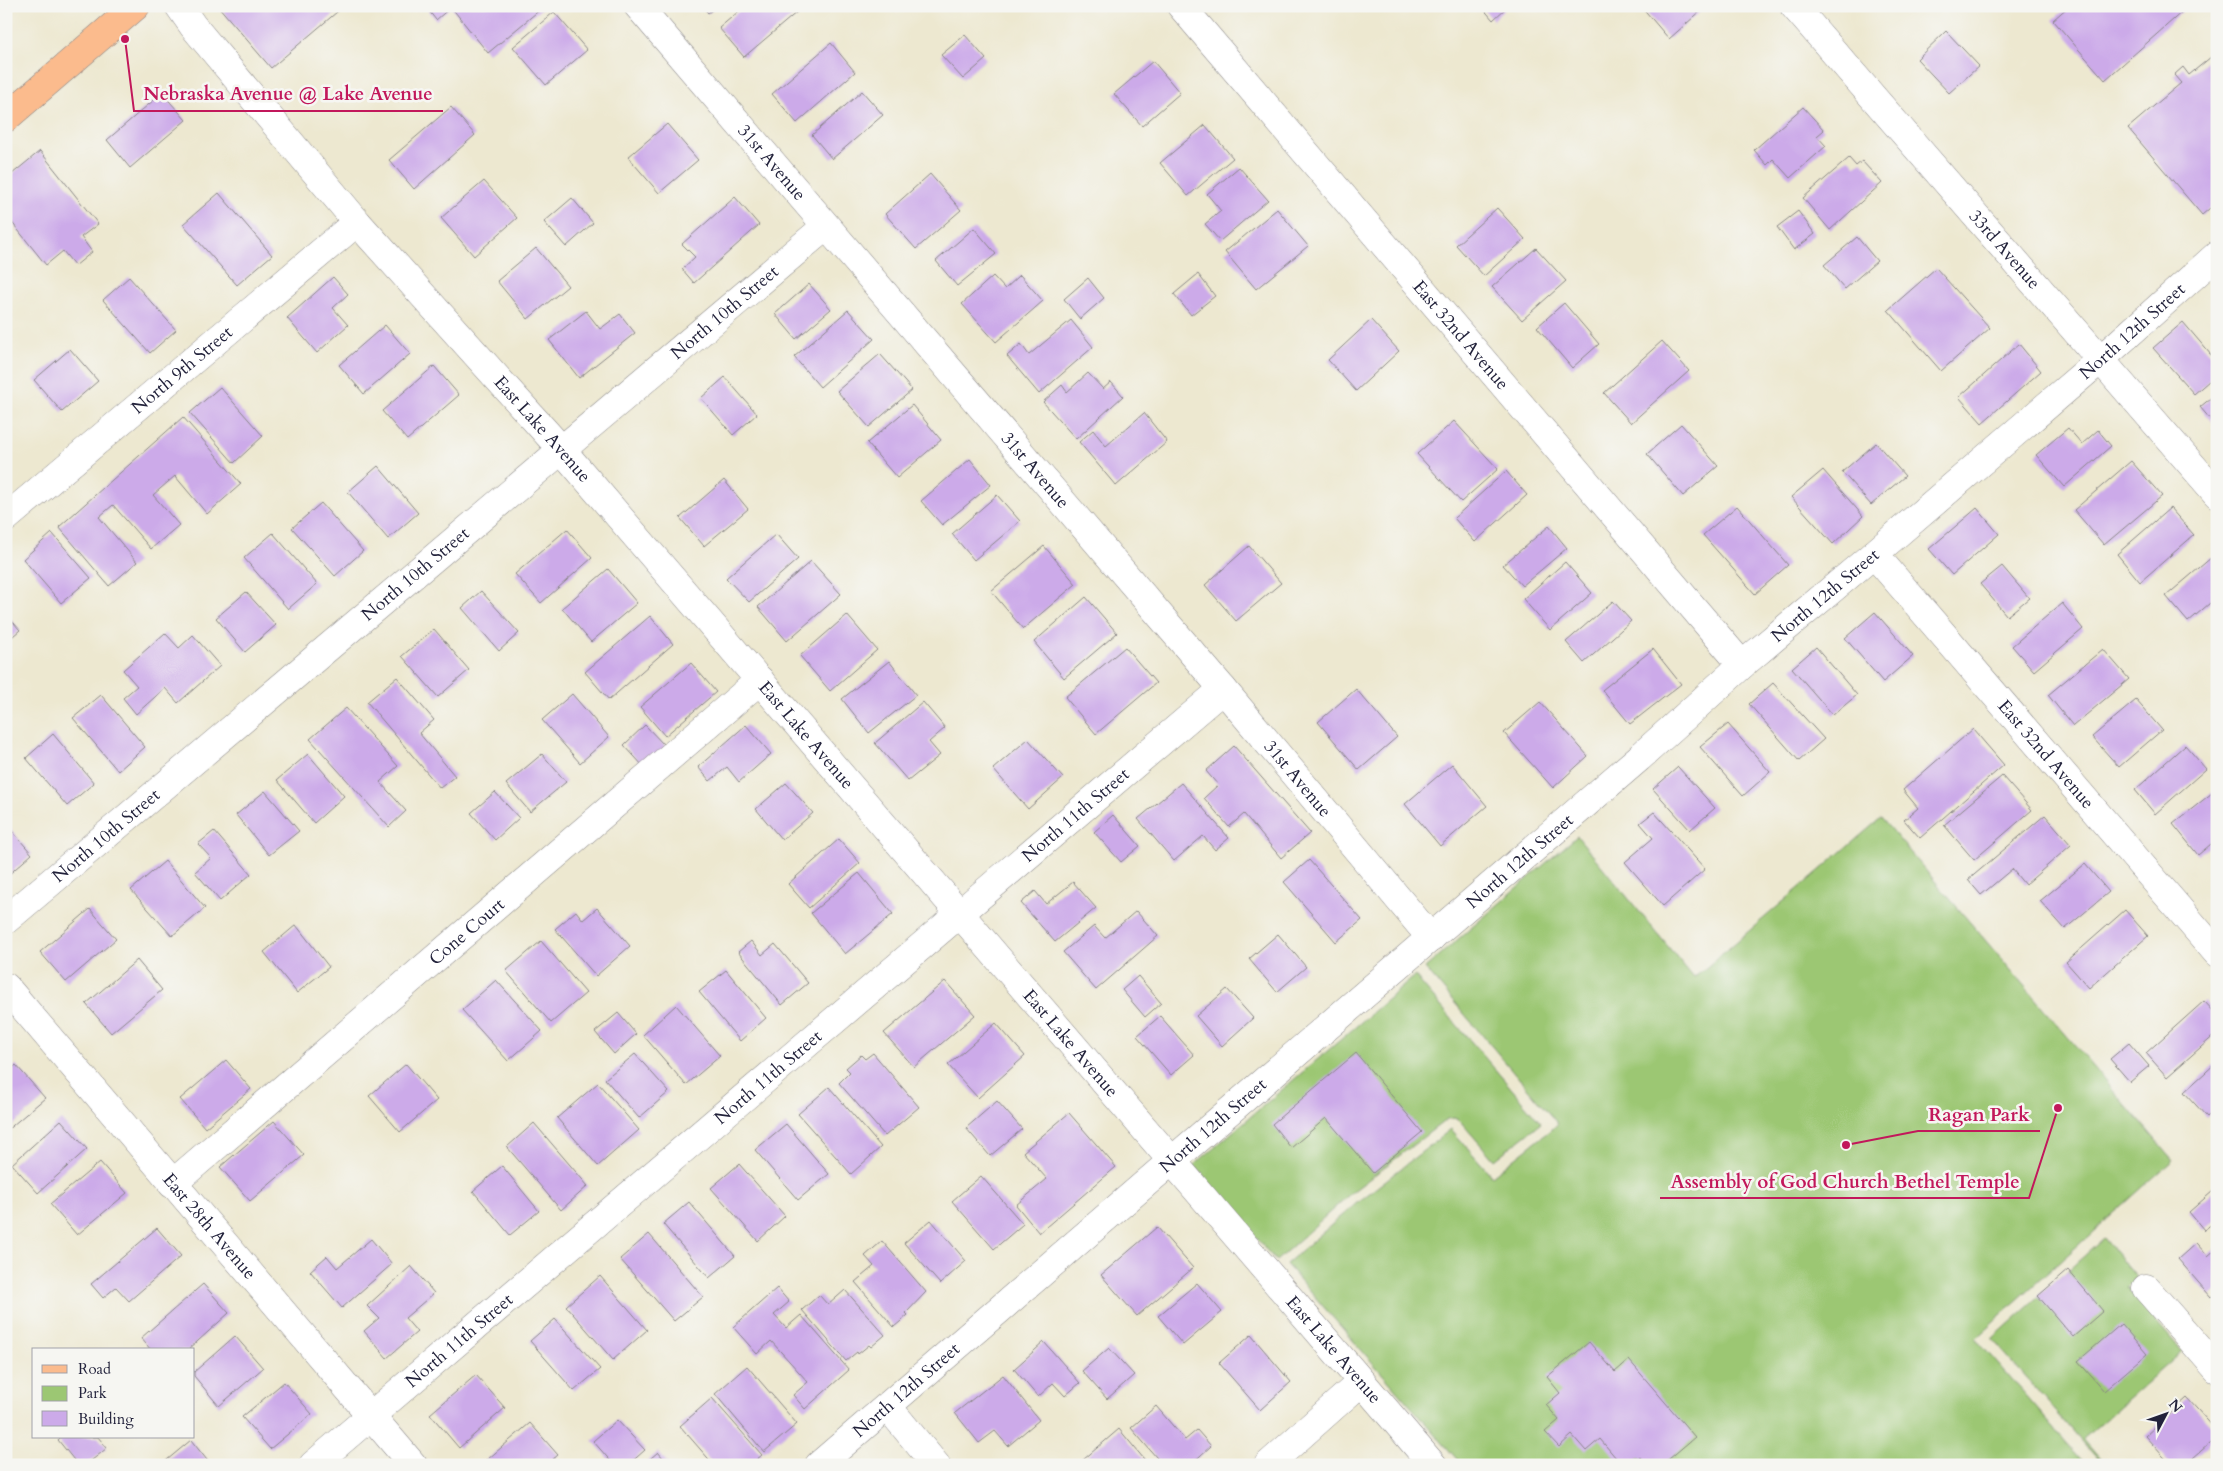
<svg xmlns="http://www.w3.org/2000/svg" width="2223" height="1471" font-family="Cardo,serif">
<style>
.green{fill:#9cc773;stroke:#5f7457}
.building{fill:#ccaae9}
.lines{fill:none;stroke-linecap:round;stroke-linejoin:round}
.minor-casing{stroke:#888586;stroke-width:29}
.major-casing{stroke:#888586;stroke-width:29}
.minor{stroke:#fff;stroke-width:28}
.major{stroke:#fbbb8d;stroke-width:28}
.labels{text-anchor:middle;stroke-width:5;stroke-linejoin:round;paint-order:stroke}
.street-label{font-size:18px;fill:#22223b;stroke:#f6f6f2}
.leader{fill:none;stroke:#c2185b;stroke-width:2}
.callout-dot{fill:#c2185b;stroke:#f6f6f2;stroke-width:2}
.callout-label{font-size:19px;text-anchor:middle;font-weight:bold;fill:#c2185b;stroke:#f6f6f2;stroke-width:5;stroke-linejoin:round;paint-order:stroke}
</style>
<rect width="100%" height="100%" fill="#f6f6f2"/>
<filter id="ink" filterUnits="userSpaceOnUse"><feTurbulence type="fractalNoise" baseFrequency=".02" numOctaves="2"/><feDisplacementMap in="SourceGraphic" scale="10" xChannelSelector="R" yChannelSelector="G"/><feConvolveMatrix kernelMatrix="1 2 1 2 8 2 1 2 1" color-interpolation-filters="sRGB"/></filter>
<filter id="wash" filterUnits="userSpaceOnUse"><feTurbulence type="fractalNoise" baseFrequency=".0096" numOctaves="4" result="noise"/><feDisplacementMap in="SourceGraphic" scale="20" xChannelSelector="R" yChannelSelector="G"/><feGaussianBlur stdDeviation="1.12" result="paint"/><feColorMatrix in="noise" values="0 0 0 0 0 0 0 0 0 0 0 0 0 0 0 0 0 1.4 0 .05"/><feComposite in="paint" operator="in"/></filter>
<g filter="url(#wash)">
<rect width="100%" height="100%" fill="#ede8d0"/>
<g class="green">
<path d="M1881 818 2173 1160 1975 1338 2086 1465H1462L1286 1264 1358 1202 1451 1129 1492 1176 1558 1124 1425 968 1577 836 1694 978Z"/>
<path d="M1415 976 1541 1123 1494 1160 1460 1121 1454 1118 1447 1119 1351 1193 1276 1261 1194 1165Z"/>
<path d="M2104 1238 2137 1278 2127 1288 2182 1351 2083 1439 2105 1465H2103L1992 1339Z"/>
</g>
<g id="blocks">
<g class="building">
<path d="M218 6H344L271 68Z"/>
<path d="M425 6H541L542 8 488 53 451 7 436 20Z"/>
<path d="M702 6H717L708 13Z"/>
<path d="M745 6H804L744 57 719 28Z"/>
<path d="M1481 6H1508L1493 20Z"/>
<path d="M1641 6H1701L1703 9 1669 39Z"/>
<path d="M2069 6H2179L2183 11 2105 80 2053 20Z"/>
<path d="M554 12 587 50 546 85 513 47Z"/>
<path d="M1946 31 1979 66 1949 93 1917 59Z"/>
<path d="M965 35 986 59 963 79 941 55Z"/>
<path d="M831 43 855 72 797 123 772 94Z"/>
<path d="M2217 52V202L2202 215 2128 128 2181 83 2174 75 2183 67 2189 75Z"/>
<path d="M1153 61 1180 93 1142 126 1114 94Z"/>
<path d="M862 91 883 115 832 159 812 135Z"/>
<path d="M162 93 186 120 130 168 107 140Z"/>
<path d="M451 107 475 135 414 189 389 160Z"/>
<path d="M1803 107 1824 130 1817 136 1826 146 1790 178 1773 159 1767 165 1754 150Z"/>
<path d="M667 124 698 160 659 193 628 157Z"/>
<path d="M1205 125 1233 158 1188 196 1160 163Z"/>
<path d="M40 151 98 224 81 237 92 252 75 266 63 251 46 265 6 215V179Z"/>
<path d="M1849 158 1856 166 1862 161 1882 183 1830 230 1803 198Z"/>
<path d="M1239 167 1268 200 1220 241 1205 224 1221 211 1207 194Z"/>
<path d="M930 174 961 210 916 249 885 214Z"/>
<path d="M484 181 517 218 474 256 441 218Z"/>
<path d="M219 193 272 255 237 285 183 224Z"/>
<path d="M735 197 759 225 694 283 682 269 695 257 682 244Z"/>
<path d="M572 198 593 223 566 247 544 222Z"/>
<path d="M1497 208 1525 239 1484 276 1456 245Z"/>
<path d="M1277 209 1308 246 1256 289 1225 252Z"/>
<path d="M1798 211 1815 234 1794 250 1777 227Z"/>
<path d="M974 228 996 254 957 286 936 261Z"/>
<path d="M1857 237 1877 261 1845 289 1824 265Z"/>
<path d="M536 248 568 286 528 319 497 281Z"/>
<path d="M1536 248 1566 281 1522 320 1492 287Z"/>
<path d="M1936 268 1990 328 1941 371 1888 310Z"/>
<path d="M1198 274 1215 296 1191 315 1174 294Z"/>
<path d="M1020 275 1043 301 996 342 962 304 993 276 1005 289Z"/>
<path d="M129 277 176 330 150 353 103 300Z"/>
<path d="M333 277 348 294 333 308 348 325 317 353 287 318Z"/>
<path d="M1088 278 1104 298 1080 319 1064 299Z"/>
<path d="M809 284 831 309 796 339 775 314Z"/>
<path d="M1564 303 1599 344 1572 368 1537 327Z"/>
<path d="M848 310 874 339 820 387 794 357Z"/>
<path d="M586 311 600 329 620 314 635 333 579 378 549 340Z"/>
<path d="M1071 320 1093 347 1039 394 1007 356 1021 344 1029 355Z"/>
<path d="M1371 320 1399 351 1356 391 1328 360Z"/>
<path d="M2183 322 2217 362V374L2194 394 2153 348Z"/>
<path d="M385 325 410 354 364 394 339 365Z"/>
<path d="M1662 341 1689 371 1631 423 1604 393Z"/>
<path d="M2019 344 2041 371 1982 423 1959 397Z"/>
<path d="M70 349 98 381 62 412 34 380Z"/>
<path d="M880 354 912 390 869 427 837 391Z"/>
<path d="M434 366 459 395 407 440 382 411Z"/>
<path d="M1088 373 1103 389 1111 382 1123 396 1076 439 1043 402 1062 385 1067 392Z"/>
<path d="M725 377 757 414 733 435 701 398Z"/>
<path d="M220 387 263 436 234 463 190 413Z"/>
<path d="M2217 393V427L2200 407Z"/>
<path d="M912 405 941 440 897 478 867 443Z"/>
<path d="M1144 413 1167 442 1116 486 1079 442 1093 430 1106 446Z"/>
<path d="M183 417 241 484 207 514 175 476 153 495 179 525 151 549 113 505 99 517 137 562 109 586 59 527Z"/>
<path d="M1454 421 1498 469 1461 502 1417 454Z"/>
<path d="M1681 424 1718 466 1683 496 1647 454Z"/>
<path d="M2068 428 2082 444 2098 430 2111 446 2064 487 2036 455Z"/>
<path d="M1876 443 1905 476 1871 505 1842 472Z"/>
<path d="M970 459 991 485 942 525 921 501Z"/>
<path d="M2131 461 2162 496 2104 545 2074 510Z"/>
<path d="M378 466 418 513 388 539 348 492Z"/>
<path d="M1823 470 1863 516 1833 544 1791 497Z"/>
<path d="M1506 471 1527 495 1475 542 1454 518Z"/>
<path d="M724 480 748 509 704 546 680 518Z"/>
<path d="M997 495 1020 521 974 560 952 534Z"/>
<path d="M321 503 363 551 335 576 292 528Z"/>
<path d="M1737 506 1788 565 1755 594 1703 535Z"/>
<path d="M1977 508 1999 534 1952 575 1929 549Z"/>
<path d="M2170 508 2194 535 2140 582 2117 554Z"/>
<path d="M1549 526 1567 548 1522 586 1503 565Z"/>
<path d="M567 529 592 558 541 603 515 574Z"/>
<path d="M52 533 91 578 61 603 23 559Z"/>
<path d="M273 533 317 584 288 609 244 558Z"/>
<path d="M776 534 798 559 749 602 726 578Z"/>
<path d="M1044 546 1076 584 1023 629 991 591Z"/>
<path d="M1249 546 1281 583 1236 621 1205 585Z"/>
<path d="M2212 557 2217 562V597L2188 622 2166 596Z"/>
<path d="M811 561 841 594 787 641 758 607Z"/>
<path d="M1565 562 1592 593 1550 630 1523 599Z"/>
<path d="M2002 566 2029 598 2007 616 1980 584Z"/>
<path d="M608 569 637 603 591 642 562 608Z"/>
<path d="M481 591 519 633 499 651 462 608Z"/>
<path d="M246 592 276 625 245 652 216 618Z"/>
<path d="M1086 597 1117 633 1064 678 1034 642Z"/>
<path d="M1613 601 1631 621 1584 663 1566 642Z"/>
<path d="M2062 603 2083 629 2034 671 2012 646Z"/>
<path d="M1875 612 1913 656 1883 682 1845 638Z"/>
<path d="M6 614 20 630 6 642Z"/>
<path d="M847 615 877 650 830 691 800 656Z"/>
<path d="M650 616 673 644 609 700 585 672Z"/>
<path d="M434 629 469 670 438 697 402 656Z"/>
<path d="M165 633 179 648 193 635 220 666 178 703 165 688 136 714 123 698 137 686 123 670Z"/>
<path d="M1125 647 1156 683 1096 734 1065 697Z"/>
<path d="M1816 647 1857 695 1833 715 1792 668Z"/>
<path d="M1653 649 1681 684 1630 724 1602 690Z"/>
<path d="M2103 649 2129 679 2073 726 2048 695Z"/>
<path d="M889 661 916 695 869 733 842 699Z"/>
<path d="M691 663 716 692 665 736 640 707Z"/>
<path d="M397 677 434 720 419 733 455 776 440 788 367 702Z"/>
<path d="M1773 683 1824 739 1799 761 1749 704Z"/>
<path d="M1356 689 1397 737 1359 770 1318 722Z"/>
<path d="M572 694 609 737 580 763 542 720Z"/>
<path d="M101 695 145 747 118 771 73 718Z"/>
<path d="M2136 700 2162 730 2119 767 2092 737Z"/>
<path d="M923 702 945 728 929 742 940 755 908 781 875 743Z"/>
<path d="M1540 702 1588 756 1553 788 1504 733Z"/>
<path d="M346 708 398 766 380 782 406 811 389 827 310 739Z"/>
<path d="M1728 724 1770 772 1743 796 1700 747Z"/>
<path d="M645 725 666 747 644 767 624 745Z"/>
<path d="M746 725 771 754 739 782 727 767 710 781 698 767Z"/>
<path d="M1973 729 2004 765 1920 838 1904 820 1918 808 1903 790Z"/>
<path d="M53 734 94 783 67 806 26 758Z"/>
<path d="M1028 739 1063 778 1028 809 993 769Z"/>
<path d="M2185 745 2206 769 2155 814 2135 790Z"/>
<path d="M1234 746 1310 833 1281 858 1244 814 1229 827 1204 798 1218 785 1206 771Z"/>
<path d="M308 754 344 796 314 823 277 780Z"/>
<path d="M542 754 566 782 530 812 506 784Z"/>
<path d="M1452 764 1487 806 1440 846 1405 804Z"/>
<path d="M1678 767 1715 808 1690 830 1653 789Z"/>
<path d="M2002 776 2032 810 1974 860 1944 825Z"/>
<path d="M786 783 813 813 782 840 756 809Z"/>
<path d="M1181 783 1229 838 1215 850 1203 836 1174 861 1138 819Z"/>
<path d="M2217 789V839L2198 855 2173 824Z"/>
<path d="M265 791 299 831 269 855 236 815Z"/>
<path d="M495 792 519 818 495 840 471 813Z"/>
<path d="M1654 812 1705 869 1663 906 1625 862 1653 838 1640 823Z"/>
<path d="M1113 815 1140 846 1121 862 1094 832Z"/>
<path d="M2045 815 2071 845 2025 885 2012 869 1981 895 1968 880Z"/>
<path d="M6 824 32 854 6 877Z"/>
<path d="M214 831 251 874 220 901 195 872 211 858 198 844Z"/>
<path d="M839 839 860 863 809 908 788 884Z"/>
<path d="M1309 860 1362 920 1336 942 1284 882Z"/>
<path d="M165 861 205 908 172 936 131 890Z"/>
<path d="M2085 864 2109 892 2065 929 2040 901Z"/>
<path d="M859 873 893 914 845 954 811 913Z"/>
<path d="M1073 882 1096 908 1055 942 1021 903 1035 891 1046 904Z"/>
<path d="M597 908 630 946 596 976 555 929 576 911 583 920Z"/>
<path d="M90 909 116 939 66 982 40 952Z"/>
<path d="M2125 910 2148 936 2089 988 2066 962Z"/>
<path d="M1136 911 1158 936 1096 990 1063 952 1094 926 1105 938Z"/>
<path d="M296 925 329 967 297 993 264 952Z"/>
<path d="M1278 934 1306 967 1277 992 1249 959Z"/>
<path d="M541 941 586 993 551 1023 506 971Z"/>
<path d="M751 941 762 955 775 944 808 983 782 1005 738 952Z"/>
<path d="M137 960 162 990 111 1033 86 1004Z"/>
<path d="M726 970 766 1018 740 1041 699 992Z"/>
<path d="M1138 976 1161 1003 1145 1017 1122 990Z"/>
<path d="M496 980 542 1031 508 1061 462 1010Z"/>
<path d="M945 981 975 1015 914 1067 884 1033Z"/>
<path d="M1227 989 1253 1018 1222 1046 1196 1016Z"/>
<path d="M2204 1001 2217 1015V1033L2167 1077 2146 1053Z"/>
<path d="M676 1005 720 1056 686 1085 643 1035Z"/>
<path d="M618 1013 636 1034 614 1054 595 1032Z"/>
<path d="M1160 1016 1194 1055 1171 1075 1137 1036Z"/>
<path d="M996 1023 1025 1056 978 1098 948 1065Z"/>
<path d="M2129 1043 2149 1066 2130 1082 2110 1059Z"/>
<path d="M873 1053 919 1107 885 1136 839 1083 850 1072 846 1068 861 1055 865 1059Z"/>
<path d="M1356 1053 1422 1132 1373 1173 1326 1118 1291 1148 1272 1124Z"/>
<path d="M635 1054 669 1092 639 1118 605 1079Z"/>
<path d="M226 1060 251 1089 205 1128 180 1099Z"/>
<path d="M2217 1062V1108L2207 1117 2184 1092Z"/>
<path d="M406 1064 437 1100 400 1132 369 1096Z"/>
<path d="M16 1065 45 1098 6 1131V1074Z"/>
<path d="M598 1083 639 1130 598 1166 557 1118Z"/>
<path d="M829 1087 881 1147 851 1174 798 1114Z"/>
<path d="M997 1101 1022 1129 990 1156 966 1128Z"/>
<path d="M1069 1113 1116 1167 1039 1233 1016 1205 1047 1179 1023 1152Z"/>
<path d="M61 1120 87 1149 38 1193 12 1164Z"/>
<path d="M274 1121 304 1155 250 1201 220 1167Z"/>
<path d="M534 1123 588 1186 561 1210 507 1147Z"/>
<path d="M786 1124 829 1174 798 1200 755 1150Z"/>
<path d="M100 1162 127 1193 77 1235 50 1204Z"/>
<path d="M739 1164 785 1216 758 1241 711 1188Z"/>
<path d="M502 1166 539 1211 510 1235 473 1191Z"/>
<path d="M981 1176 1023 1224 994 1249 952 1201Z"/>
<path d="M2213 1191 2217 1196V1220L2204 1230 2189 1212Z"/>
<path d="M689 1202 735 1256 709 1278 663 1224Z"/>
<path d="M931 1220 966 1261 940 1284 904 1243Z"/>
<path d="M1157 1227 1193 1268 1137 1316 1101 1275Z"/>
<path d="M157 1228 181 1256 129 1301 116 1287 103 1298 91 1284Z"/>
<path d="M649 1234 703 1297 674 1321 620 1259Z"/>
<path d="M371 1239 392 1264 342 1308 310 1271 327 1256 337 1268Z"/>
<path d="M882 1241 926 1292 906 1313 908 1315 894 1327 855 1282 874 1266 865 1256Z"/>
<path d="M2196 1243 2208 1256 2217 1248V1292L2211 1297 2178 1259Z"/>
<path d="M411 1266 434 1293 405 1318 417 1332 387 1358 364 1331 379 1318 367 1306Z"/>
<path d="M2068 1270 2103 1311 2073 1337 2038 1296Z"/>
<path d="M600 1276 647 1330 613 1360 566 1306Z"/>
<path d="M1197 1283 1222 1312 1183 1345 1158 1316Z"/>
<path d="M203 1284 229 1313 188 1350H151L141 1338Z"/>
<path d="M777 1288 789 1302 774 1315 786 1328 801 1315 849 1370 805 1409 793 1395 808 1382 771 1341 757 1354 733 1327Z"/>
<path d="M845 1290 885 1335 871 1347 869 1345 858 1354 857 1352 846 1361 802 1310 819 1295 828 1305Z"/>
<path d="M555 1319 600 1369 574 1391 530 1341Z"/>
<path d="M2121 1324 2147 1354 2104 1391 2078 1361Z"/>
<path d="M1251 1335 1291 1382 1260 1410 1219 1363Z"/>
<path d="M235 1336 263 1368 219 1406 194 1376V1372Z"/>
<path d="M1044 1342 1080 1383 1065 1396 1053 1383 1038 1397 1014 1369Z"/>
<path d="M1589 1342 1615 1372 1629 1360 1695 1437 1662 1465H1646L1640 1457 1631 1465H1622L1600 1439 1586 1451 1572 1435 1559 1447 1545 1432 1559 1420 1546 1405 1560 1393 1547 1377Z"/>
<path d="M1109 1348 1134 1375 1107 1399 1082 1371Z"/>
<path d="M747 1366 797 1424 764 1452 715 1394Z"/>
<path d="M476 1375 505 1408 459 1448 430 1414Z"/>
<path d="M1003 1375 1039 1420 1008 1446 995 1431 979 1443 955 1413Z"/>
<path d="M284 1382 312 1414 270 1449 242 1417Z"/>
<path d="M712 1398 762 1455 750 1465H714L680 1426Z"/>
<path d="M2187 1398 2217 1431V1437L2185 1465H2171L2145 1436Z"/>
<path d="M1156 1406 1185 1440 1197 1430 1211 1446 1190 1465H1163L1131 1428Z"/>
<path d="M617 1420 645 1450 628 1465H614L593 1441Z"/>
<path d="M530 1423 558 1455 546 1465H481Z"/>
<path d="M1119 1429 1149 1465H1087L1083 1460Z"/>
<path d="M61 1437H98L107 1448 86 1465H78L58 1440Z"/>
<path d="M191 1440 211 1465H161Z"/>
<path d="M658 1452 669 1465H643Z"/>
</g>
</g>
</g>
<g filter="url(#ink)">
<use href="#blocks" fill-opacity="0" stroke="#888586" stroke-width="1"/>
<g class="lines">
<g class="minor-casing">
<g id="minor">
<path id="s1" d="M179 6 193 26 357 222 561 449 1433 1465"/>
<path id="s2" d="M638 6 1223 689 1431 938"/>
<path id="s3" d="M1181 6 1742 665"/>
<path id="s4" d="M1794 6 2217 494"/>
<path id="s5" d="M6 518 357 222"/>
<path id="s6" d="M1874 554 2217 953"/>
<path id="s7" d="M6 920 825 227"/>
<path id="s8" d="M6 987 413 1465"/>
<path id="s9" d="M172 1184 760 680"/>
<path d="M2146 1288 2217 1369"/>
<path d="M888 1407 936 1465"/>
<path id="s10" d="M313 1465 1223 689"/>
<path id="s11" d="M819 1465 1639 758 1742 665 1874 554 2100 360 2217 255"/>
<path d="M1268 1465 1360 1383"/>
</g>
</g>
<g class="major-casing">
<path id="major" d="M6 118 136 6"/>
</g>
<use href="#minor" class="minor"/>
<use href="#major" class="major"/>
</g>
</g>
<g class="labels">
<g class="street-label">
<text dy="6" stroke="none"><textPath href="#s2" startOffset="206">31st Avenue</textPath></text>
<text dy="6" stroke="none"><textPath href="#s4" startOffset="322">33rd Avenue</textPath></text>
<text dy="6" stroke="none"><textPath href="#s7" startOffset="941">North 10th Street</textPath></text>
<text dy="6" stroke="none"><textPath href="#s11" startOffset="1735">North 12th Street</textPath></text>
<text dy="6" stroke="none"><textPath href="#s3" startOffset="432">East 32nd Avenue</textPath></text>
<text dy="6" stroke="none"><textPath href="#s5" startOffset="230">North 9th Street</textPath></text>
<text dy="6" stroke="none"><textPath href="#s1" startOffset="558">East Lake Avenue</textPath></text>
<text dy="6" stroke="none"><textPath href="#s2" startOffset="611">31st Avenue</textPath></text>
<text dy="6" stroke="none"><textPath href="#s7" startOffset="536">North 10th Street</textPath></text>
<text dy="6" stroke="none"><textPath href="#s11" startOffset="1330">North 12th Street</textPath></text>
<text dy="6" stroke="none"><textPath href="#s1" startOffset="962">East Lake Avenue</textPath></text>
<text dy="6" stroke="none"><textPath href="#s6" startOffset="264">East 32nd Avenue</textPath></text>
<text dy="6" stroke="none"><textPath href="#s2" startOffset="1016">31st Avenue</textPath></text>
<text dy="6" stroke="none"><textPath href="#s10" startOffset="1002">North 11th Street</textPath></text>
<text dy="6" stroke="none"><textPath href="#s7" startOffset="131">North 10th Street</textPath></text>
<text dy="6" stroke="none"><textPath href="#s11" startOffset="925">North 12th Street</textPath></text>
<text dy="6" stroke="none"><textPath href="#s9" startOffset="388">Cone Court</textPath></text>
<text dy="6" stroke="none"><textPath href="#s1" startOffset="1368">East Lake Avenue</textPath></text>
<text dy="6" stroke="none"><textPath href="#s10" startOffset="598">North 11th Street</textPath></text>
<text dy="6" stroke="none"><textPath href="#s11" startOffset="520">North 12th Street</textPath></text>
<text dy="6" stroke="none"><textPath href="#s8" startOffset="314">East 28th Avenue</textPath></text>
<text dy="6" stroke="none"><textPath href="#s10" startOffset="192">North 11th Street</textPath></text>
<text dy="6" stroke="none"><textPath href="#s1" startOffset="1772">East Lake Avenue</textPath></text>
<text dy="6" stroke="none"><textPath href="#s11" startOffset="115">North 12th Street</textPath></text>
</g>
</g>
<path class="leader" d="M125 39L134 111H443M1846 1145L1918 1131H2040M2058 1108L2029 1198H1660"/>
<g class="callout-dot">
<circle cx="125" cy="39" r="5"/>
<circle cx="1846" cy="1145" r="5"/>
<circle cx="2058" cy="1108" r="5"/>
</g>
<g class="callout-label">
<text x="288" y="100">Nebraska Avenue @ Lake Avenue</text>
<text x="1979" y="1121">Ragan Park</text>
<text x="1845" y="1188">Assembly of God Church Bethel Temple</text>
</g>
<rect width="2223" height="1471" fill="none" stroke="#f6f6f2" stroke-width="25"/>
<rect x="32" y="1348" width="162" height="90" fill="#f6f6f2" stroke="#a1a1a9"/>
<rect x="42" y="1365" width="25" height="8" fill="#fbbb8d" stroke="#a1a1a9"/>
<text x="78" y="1374" font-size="15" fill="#22223b">Road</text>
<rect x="42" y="1386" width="25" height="15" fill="#9cc773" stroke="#a1a1a9"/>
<text x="78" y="1398" font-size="15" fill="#22223b">Park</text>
<rect x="42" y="1411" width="25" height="15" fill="#ccaae9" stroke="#a1a1a9"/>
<text x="78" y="1424" font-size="15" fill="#22223b">Building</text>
<g transform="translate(2166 1414) rotate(49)" stroke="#f6f6f2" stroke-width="4" paint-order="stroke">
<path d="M0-4L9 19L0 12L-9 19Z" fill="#22223b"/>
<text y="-8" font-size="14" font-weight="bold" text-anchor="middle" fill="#22223b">N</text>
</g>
</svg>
